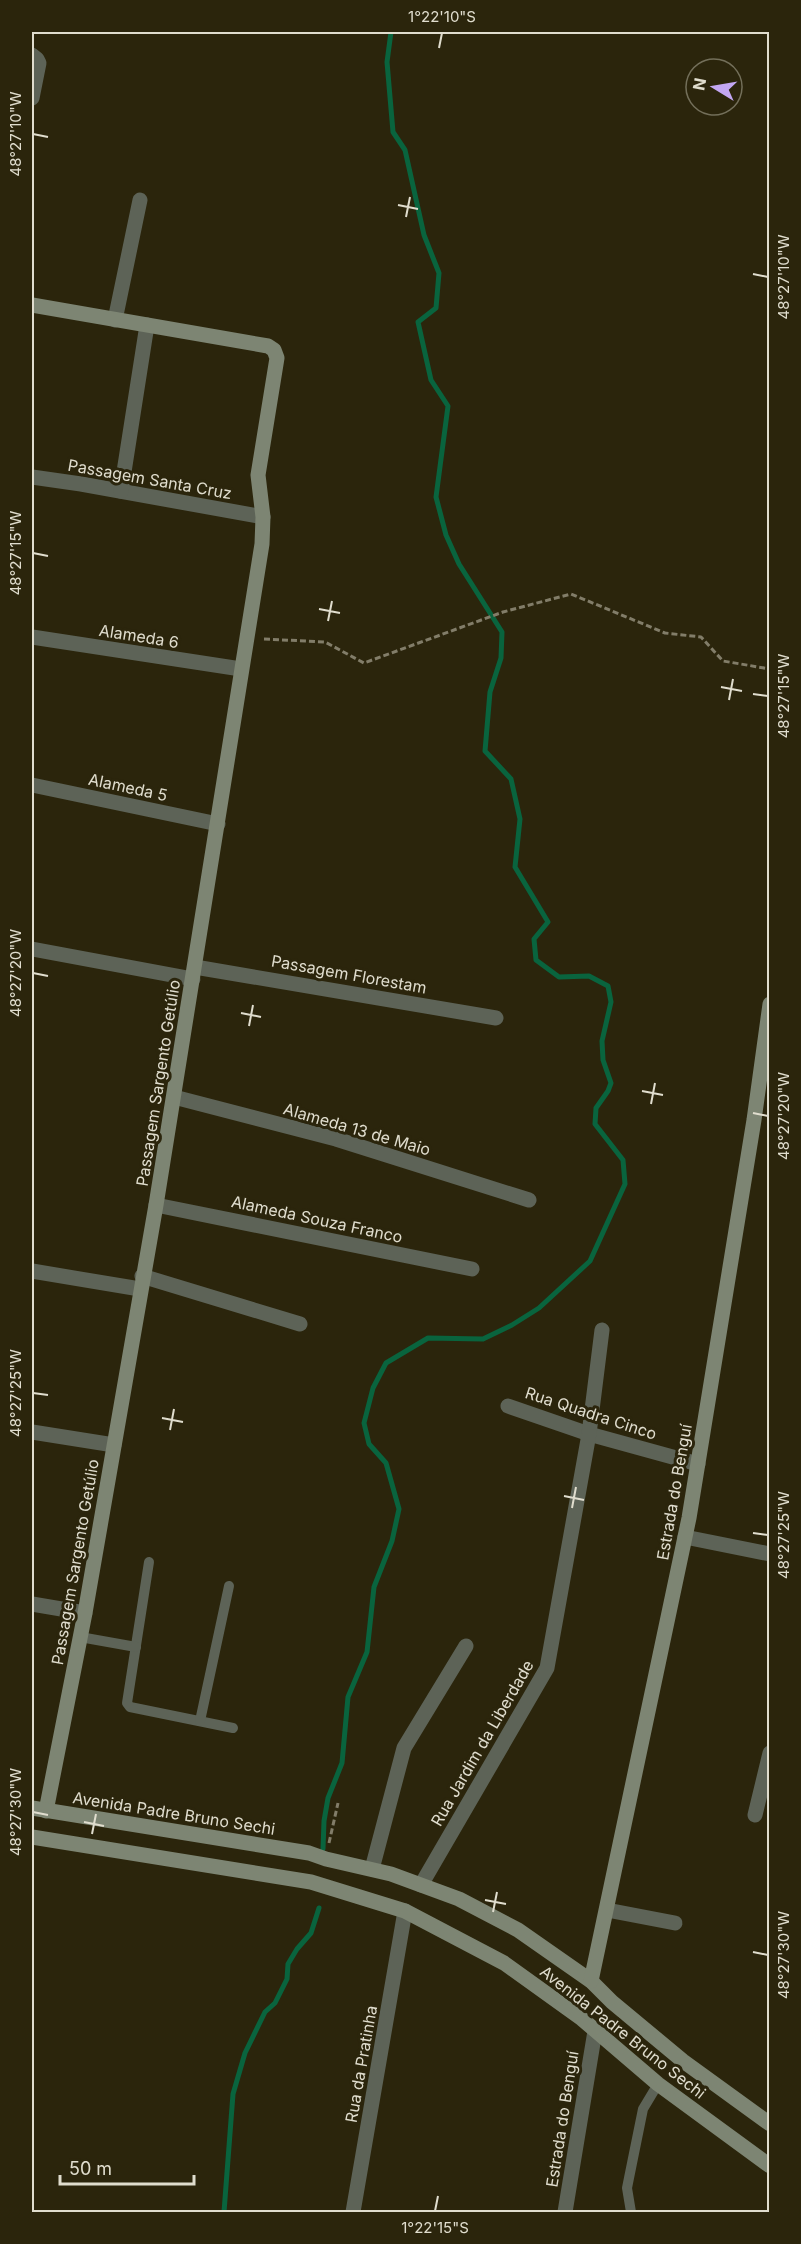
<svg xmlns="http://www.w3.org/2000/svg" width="801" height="2244" font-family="Inter,sans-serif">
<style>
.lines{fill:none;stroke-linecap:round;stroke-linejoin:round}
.stream{stroke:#09643e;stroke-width:5}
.path{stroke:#827d69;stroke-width:3;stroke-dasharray:6 3;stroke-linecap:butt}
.lane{stroke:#5d6357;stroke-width:10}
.street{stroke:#5d6357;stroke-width:15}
.secondary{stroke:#7d8573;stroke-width:15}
.ticks{fill:none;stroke:#e0ddce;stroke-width:2}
.labels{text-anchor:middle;stroke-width:6;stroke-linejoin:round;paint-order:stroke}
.street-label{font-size:16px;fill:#e0ddce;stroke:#2b250c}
.neatline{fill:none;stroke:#e0ddce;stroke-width:2}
.ticks-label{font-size:15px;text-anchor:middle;fill:#e0ddce}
</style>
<rect width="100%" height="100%" fill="#2b250c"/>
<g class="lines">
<g class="stream">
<path d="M323 1849 324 1821 328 1798 342 1763 348 1697 367 1652 374 1587 392 1541 399 1509 386 1463 369 1444 364 1423 373 1388 386 1363 428 1338 483 1339 512 1325 539 1308 590 1261 625 1184 623 1160 595 1124 596 1108 608 1091 611 1083 603 1060 602 1041 611 1002 608 986 589 976 559 977 536 960 534 939 548 922 515 867 520 819 511 779 485 751 490 692 501 658 502 632 459 564 446 535 436 497 448 406 431 380 418 322 436 308 439 273 424 235 405 150 393 132 387 62 391 32"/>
<path d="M224 2212 233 2094 245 2053 265 2012 275 2003 287 1979 288 1964 297 1949 311 1933 319 1908"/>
</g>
<g class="path">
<path d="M264 639 325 642 364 663 503 612 571 594 665 633 701 637 723 661 770 669"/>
<path d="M329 1843 338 1803"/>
</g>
<g class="lane">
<path d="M149 1562 127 1703 130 1707 233 1728"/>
<path d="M80 1637 136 1647"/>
<path d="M200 1721 229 1586"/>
<path d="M631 2212 627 2188 629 2178 643 2109 658 2084"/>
</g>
<g class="street">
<path d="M32 55 37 59 39 63 32 98"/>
<path d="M115 320 140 200"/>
<path d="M32 477 81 484 263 517"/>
<path d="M121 491 147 325"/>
<path d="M32 637 241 669"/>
<path d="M32 785 218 824"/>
<path d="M32 949 193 979"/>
<path d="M195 967 496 1018"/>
<path d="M174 1097 336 1139 529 1200"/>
<path d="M156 1205 472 1269"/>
<path d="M32 1271 140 1289"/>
<path d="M142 1276 300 1324"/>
<path d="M508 1406 589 1434 698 1464"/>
<path d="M32 1432 114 1445"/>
<path d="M685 1537 770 1554"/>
<path d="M32 1604 85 1613"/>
<path d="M755 1815 770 1753"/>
<path d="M372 1869 404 1748 466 1646"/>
<path d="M421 1885 547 1668 589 1434 602 1330"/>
<path d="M607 1910 675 1923"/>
<path d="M353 2212 405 1911"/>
<path d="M565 2212 595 2031"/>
</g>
<g class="secondary">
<path d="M32 305 268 346 274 350 277 358 258 475 263 517 262 544 156 1205 85 1613 46 1811"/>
<path d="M32 1808 309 1853 326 1859 391 1874 459 1899 518 1930 591 1981 612 2002 683 2061 770 2124"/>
<path d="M32 1837 311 1882 405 1911 504 1963 582 2019 658 2084 770 2166"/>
<path d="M591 1981 689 1518 754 1120 770 1004"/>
</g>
</g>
<path class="ticks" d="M439 48 442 33M33 134 48 137M398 205 418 209M406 217 410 197M753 274 768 277M33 553 48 556M319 609 340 613M328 621 332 601M721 687 742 691M753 694 768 696M729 700 733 679M33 973 48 976M241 1013 261 1017M249 1026 253 1005M642 1091 663 1095M651 1104 655 1083M753 1113 768 1116M33 1393 48 1395M162 1418 183 1422M170 1430 174 1409M564 1496 584 1500M572 1508 576 1487M753 1533 768 1535M33 1812 48 1815M84 1822 104 1826M92 1834 96 1814M485 1900 506 1904M493 1912 497 1892M753 1952 768 1955M435 2211 438 2196"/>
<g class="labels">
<g class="street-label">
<text transform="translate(150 479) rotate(10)" y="6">Passagem Santa Cruz</text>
<text transform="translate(139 636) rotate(9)" y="6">Alameda 6</text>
<text transform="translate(128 787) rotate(12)" y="6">Alameda 5</text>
<text transform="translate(349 974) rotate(10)" y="6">Passagem Florestam</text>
<text transform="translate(158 1083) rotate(-81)" y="6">Passagem Sargento Getúlio</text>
<text transform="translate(357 1129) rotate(16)" y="6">Alameda 13 de Maio</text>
<text transform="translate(317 1219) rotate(12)" y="6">Alameda Souza Franco</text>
<text transform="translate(591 1413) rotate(18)" y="6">Rua Quadra Cinco</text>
<text transform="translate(674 1492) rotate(-80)" y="6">Estrada do Benguí</text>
<text transform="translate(75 1562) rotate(-80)" y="6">Passagem Sargento Getúlio</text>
<text transform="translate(482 1743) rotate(-60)" y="6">Rua Jardim da Liberdade</text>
<text transform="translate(174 1813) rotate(9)" y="6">Avenida Padre Bruno Sechi</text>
<text transform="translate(623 2032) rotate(38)" y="6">Avenida Padre Bruno Sechi</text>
<text transform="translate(361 2064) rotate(-80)" y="6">Rua da Pratinha</text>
<text transform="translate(562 2119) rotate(-81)" y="6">Estrada do Benguí</text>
</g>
</g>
<rect width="801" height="2244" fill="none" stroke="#2b250c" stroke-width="66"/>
<g transform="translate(714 87) rotate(281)"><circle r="28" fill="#2b250c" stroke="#736f5a" stroke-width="1.5"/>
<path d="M0-4.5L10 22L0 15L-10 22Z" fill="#c3a7f2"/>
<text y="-9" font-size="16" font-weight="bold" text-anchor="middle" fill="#e0ddce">N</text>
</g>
<path d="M60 2175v9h134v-9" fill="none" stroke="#e0ddce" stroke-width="3"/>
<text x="69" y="2175" font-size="18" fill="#e0ddce" stroke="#2b250c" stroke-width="4.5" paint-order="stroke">50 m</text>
<rect x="33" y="33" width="735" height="2178" class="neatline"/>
<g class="ticks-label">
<text x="442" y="22">1°22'10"S</text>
<text transform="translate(16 134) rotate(-90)" y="5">48°27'10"W</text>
<text transform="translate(784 277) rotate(-90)" y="5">48°27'10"W</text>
<text transform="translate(16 553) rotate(-90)" y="5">48°27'15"W</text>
<text transform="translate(784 696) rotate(-90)" y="5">48°27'15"W</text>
<text transform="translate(16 973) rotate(-90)" y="5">48°27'20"W</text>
<text transform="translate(784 1116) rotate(-90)" y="5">48°27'20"W</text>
<text transform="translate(16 1393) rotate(-90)" y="5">48°27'25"W</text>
<text transform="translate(784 1535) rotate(-90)" y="5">48°27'25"W</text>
<text transform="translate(16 1812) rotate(-90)" y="5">48°27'30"W</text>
<text transform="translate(784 1955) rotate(-90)" y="5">48°27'30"W</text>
<text x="435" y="2233">1°22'15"S</text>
</g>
</svg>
